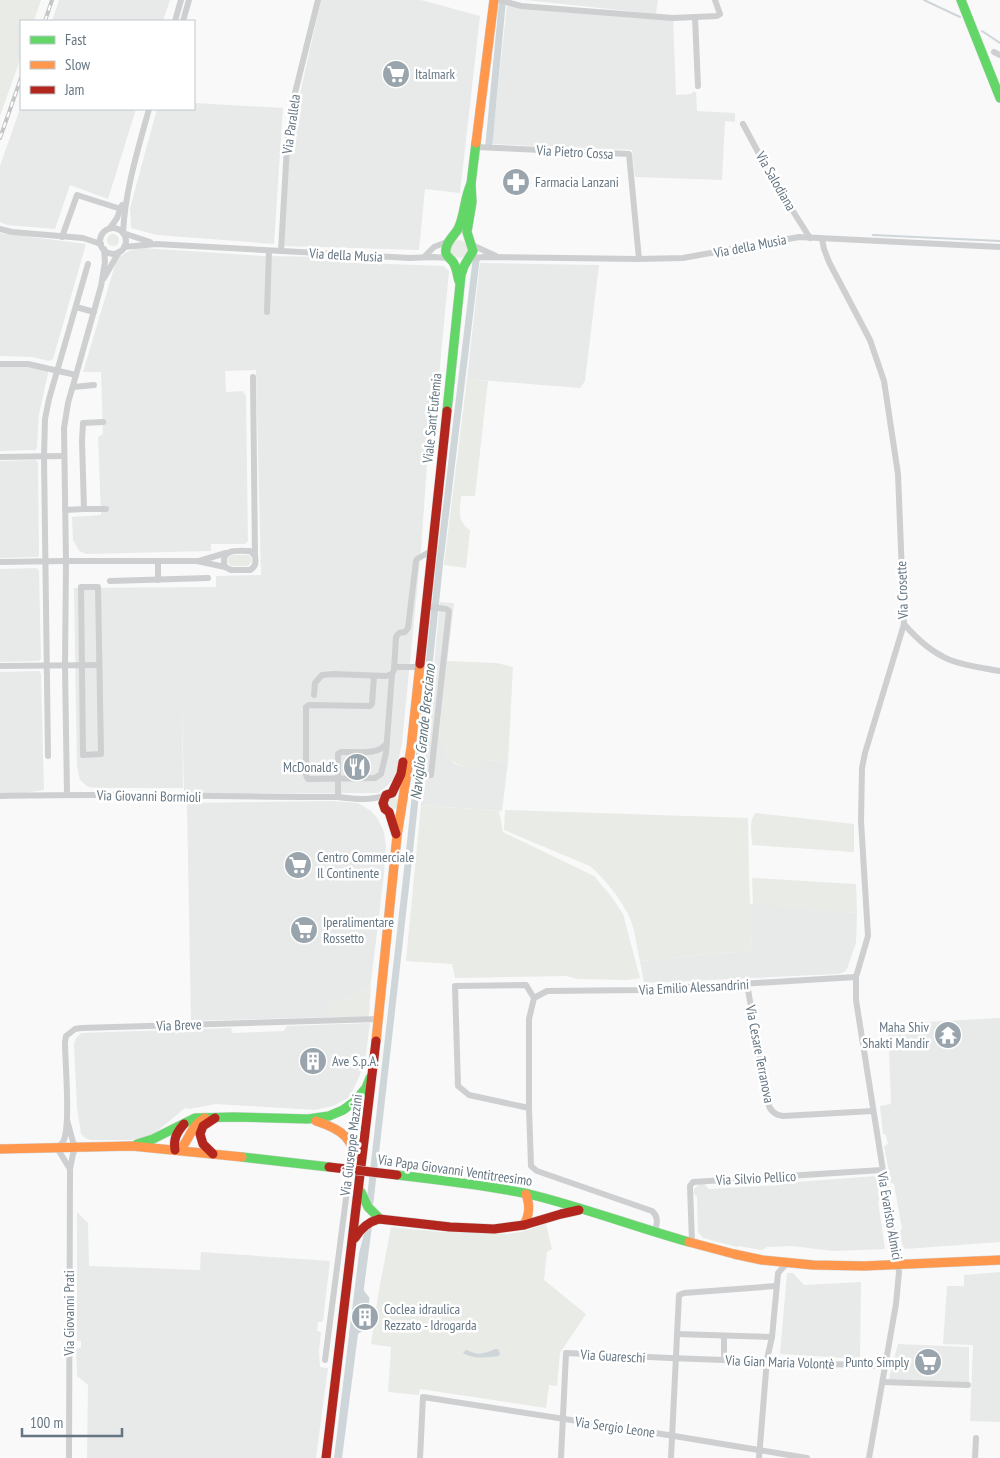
<svg xmlns="http://www.w3.org/2000/svg" width="1000" height="1458" font-family="'PT Sans Narrow',sans-serif">
<style>
.built{fill:#e8e9e9}
.green{fill:#e8ebe6}
.water{fill:#ced6d9}
.lines{fill:none;stroke-linecap:round;stroke-linejoin:round}
.stream{stroke:#ced6d9;stroke-width:2}
.canal{stroke:#ced6d9;stroke-width:7}
.fast-casing{stroke:#d5d6d7;stroke-width:10}
.slow-casing{stroke:#d5d6d7;stroke-width:10}
.jam-casing{stroke:#d5d6d7;stroke-width:10}
.street{stroke:#cecfd0;stroke-width:6}
.fast{stroke:#63d668;stroke-width:9}
.slow{stroke:#ff974d;stroke-width:9}
.jam{stroke:#b3261e;stroke-width:9}
.rail-casing{stroke:#c3c5c6;stroke-width:4}
.rail{stroke:#fff;stroke-width:2;stroke-dasharray:5.5;stroke-linecap:butt}
.jam-bridge-casing{stroke:#d5d6d7;stroke-width:10;stroke-linecap:butt}
.jam-bridge{stroke:#b3261e;stroke-width:9}
.labels{text-anchor:middle;stroke-width:5;stroke-linejoin:round;paint-order:stroke}
.poi-label{font-size:14px;fill:#657683;stroke:#fff;text-anchor:start}
.street-label{font-size:14px;fill:#657683;stroke:#fff}
.water-label{font-size:15px;font-style:italic;fill:#60757c;stroke:#fff}
</style>
<rect width="100%" height="100%" fill="#f9f9f9"/>
<g class="built">
<path d="M59 0H170L163 21H52Z"/>
<path d="M321 0H421L480 16 460 193 425 189 419 250 284 246 287 180 291 134Z"/>
<path d="M525 0H658L656 14Z"/>
<path d="M507 5 673 18 676 95 692 94V92H696L697 111 735 113V122L725 121 722 180 635 177 632 150 492 144Z"/>
<path d="M194 103 283 108 274 244 157 235 131 228 130 208 157 109H194Z"/>
<path d="M21 106V109H136L108 199 70 185 55 229 7 225 0 222V166Z"/>
<path d="M0 233 86 244 53 359 49 361 32 357 0 356Z"/>
<path d="M144 248 264 256 338 257V262L444 266 449 271 432 449 428 450 421 550 402 743 395 777 389 784 378 793 184 794 182 701 183 788H98L88 787 80 780 77 766 74 588 216 587V576L261 575 256 370 225 371 226 392 243 391 246 396 248 541 245 544H211V551L86 554 79 551 73 540 72 517 101 515 98 437 103 434 101 372H83L115 265 120 257 127 252 135 249Z"/>
<path d="M480 263 599 265 585 381 580 388 467 379Z"/>
<path d="M0 367H29L48 371V373L39 414 37 447 36 450 0 451Z"/>
<path d="M35 460 38 462 39 555 38 557 0 558V461Z"/>
<path d="M36 568 39 570 41 658 39 661 0 662V569Z"/>
<path d="M440 602 454 603 439 732 446 755 455 764 467 768 486 760 508 762 502 811 421 805Z"/>
<path d="M39 671 41 674 44 790 25 793 0 794V672Z"/>
<path d="M332 801 358 803 371 811 378 819 384 832 386 846 384 874 371 982 369 987 365 990 332 1003 329 1006 330 1014 332 1017 191 1021 187 803Z"/>
<path d="M750 904 857 913 856 943 847 969 844 972 838 974 644 983 640 961 752 951Z"/>
<path d="M1000 1018V1242L905 1249 902 1244 900 1231 902 1229 894 1184 891 1183 884 1146 888 1144 886 1135 883 1134 880 1106 891 1104 888 1024Z"/>
<path d="M370 1023 365 1061 359 1077 352 1092 348 1098 333 1106 315 1110 216 1104 189 1109 185 1108 155 1133 145 1137 131 1140H90L84 1137 81 1134 77 1108 74 1044 76 1038 81 1033 231 1028 232 1033 284 1031 287 1026Z"/>
<path d="M877 1176 882 1200 878 1201 885 1249 834 1251 791 1246 767 1247 762 1250 738 1246 737 1247 703 1238 698 1232 697 1197 694 1194V1189L699 1184 703 1183 709 1189 782 1185V1183Z"/>
<path d="M77 1212 88 1223 89 1266 200 1270 201 1252 330 1261 323 1321 322 1322H318L317 1331 321 1332 319 1351 320 1367 328 1368 316 1458H87L88 1385 77 1376 76 1348H81V1341H77Z"/>
<path d="M1000 1272V1422L970 1421 973 1345 943 1344 947 1286H964V1275Z"/>
<path d="M787 1273H793L804 1285 861 1282 860 1359 780 1354Z"/>
<path d="M898 1344 969 1347V1384L888 1382Z"/>
</g>
<g class="green">
<path d="M0 0H41L34 21H21V57L0 116Z"/>
<circle cx="113" cy="240" r="6"/>
<circle cx="459" cy="249" r="9"/>
<path d="M467 379 488 381 475 496H461C460 511 456 520 470 530L466 568 444 565Z"/>
<path d="M232 555H248L251 557 252 562 248 566H231L227 561 229 557Z"/>
<path d="M447 661 497 663 513 667 508 762 486 760C482 767 479 769 471 768 463 768 456 764 450 759 434 745 440 722 442 704 444 689 445 675 447 661Z"/>
<circle cx="393" cy="803" r="6"/>
<path d="M421 805 499 811 503 832 594 876 611 896 623 914 640 978 627 980 577 979 566 976 455 978 452 964 406 961Z"/>
<path d="M505 810 748 818 749 878 752 951 640 961C636 945 635 926 627 912 619 897 603 877 590 866L504 830Z"/>
<path d="M756 813 854 824V852L752 845C752 835 748 820 756 813Z"/>
<path d="M752 878 856 884 857 913 753 905Z"/>
<path d="M371 982 369 1015 367 1017H332L330 1014 329 1006 332 1003 365 990 369 987Z"/>
<path d="M546 1224 552 1249 547 1252 544 1280 586 1314 560 1353 557 1386 549 1385 546 1408 420 1389 419 1395 388 1392 391 1347 371 1344 379 1290 391 1227 441 1232 507 1234 521 1232Z"/>
</g>
<g class="water">
<path d="M372 1226 342 1458H334L359 1253 364 1234Z"/>
<path d="M495 1349H498L500 1353 499 1356C486 1357 475 1360 463 1353L466 1350C468 1350 471 1352 474 1353 482 1355 488 1352 495 1349Z"/>
</g>
<g class="lines">
<g class="stream">
<path d="M924 0 960 17"/>
<path d="M982 31 1000 43"/>
<path d="M873 235 1000 241"/>
</g>
<g class="canal">
<path d="M489 143 502 6"/>
<path d="M370 1202 409 856 440 560 476 261"/>
<path d="M353 1333 362 1327 366 1299 359 1290"/>
</g>
<g class="fast-casing">
<g id="fast">
<path d="M961 0 1000 98"/>
<path d="M459 281C457 275 457 268 453 262 451 259 447 257 446 253 444 244 454 236 458 229 465 215 464 198 471 184"/>
<path d="M447 411 461 275 464 266 473 251 467 232 472 202 471 184 476 143"/>
<path d="M137 1144 153 1139 195 1118 233 1117 308 1119 329 1116 343 1110 354 1102 366 1088 370 1078"/>
<path d="M242 1157 329 1167"/>
<path d="M397 1175C441 1180 485 1185 529 1194 583 1207 635 1227 689 1242"/>
<path d="M361 1192 368 1207 380 1219"/>
</g>
</g>
<g class="slow-casing">
<g id="slow">
<path d="M476 143 494 0"/>
<path d="M376 1041 397 836 411 748 420 664"/>
<path d="M316 1121C344 1130 352 1138 359 1167"/>
<path d="M0 1149 132 1146 242 1157"/>
<path d="M180 1150C190 1139 191 1125 205 1118"/>
<path d="M524 1225C530 1214 530 1205 526 1194"/>
<path d="M689 1242 734 1254 762 1260 813 1265 864 1266 1000 1260"/>
</g>
</g>
<g class="jam-casing">
<g id="jam">
<path d="M420 664 447 411"/>
<path d="M396 834 389 812 385 809 383 803 386 795 392 793 401 774 403 762"/>
<path d="M175 1150C173 1139 177 1132 184 1124"/>
<path d="M213 1154 203 1144 200 1134 203 1126 215 1118"/>
<path d="M355 1238C361 1228 368 1222 379 1219L450 1227 494 1229 524 1225 561 1214 579 1210"/>
<path d="M326 1458 376 1041"/>
</g>
</g>
<g class="street">
<path d="M499 0 521 6 673 18 717 16 720 14 715 0"/>
<path d="M695 17 698 86"/>
<path d="M175 21 181 0"/>
<path d="M183 21 189 0"/>
<path d="M994 52 1000 55"/>
<path d="M149 109C138 149 125 191 123 233L150 242"/>
<path d="M743 124 772 178 810 238"/>
<path d="M476 147 629 154 639 259"/>
<path d="M110 228 117 218 122 205"/>
<circle cx="113" cy="241" r="13"/>
<path d="M0 229 12 232 83 238 101 244"/>
<path d="M62 237 77 195 121 209"/>
<path d="M822 239 824 249 829 262 870 340 884 381 898 474 904 624 865 753 862 768 861 821 868 936 856 977V1000L899 1272 896 1304 869 1458"/>
<path d="M472 245 496 256"/>
<path d="M124 247 156 244 410 258 433 257 448 258"/>
<path d="M281 251 287 146 295 93 318 0"/>
<path d="M424 257 434 247 449 241"/>
<path d="M470 258 486 257 639 259 683 258 799 237 1000 247"/>
<path d="M104 278 119 252"/>
<path d="M76 307 94 312"/>
<path d="M267 312 269 251"/>
<path d="M0 364H28L76 375"/>
<path d="M253 377 255 556"/>
<path d="M73 387 94 385"/>
<path d="M0 457 64 456"/>
<path d="M84 509H106"/>
<path d="M65 510 84 509 82 441 83 423 103 422"/>
<path d="M250 551 255 556C256 562 256 567 250 570H231L225 567C219 548 238 551 250 551Z"/>
<path d="M199 561 226 553"/>
<path d="M0 562 66 561H197L225 567"/>
<path d="M158 562V580"/>
<path d="M110 581 208 578"/>
<path d="M81 587H98L101 754 83 755Z"/>
<path d="M425 606 446 609 449 611 431 775"/>
<path d="M904 624C916 638 933 653 950 660 965 666 984 668 1000 671"/>
<path d="M0 666 99 665"/>
<path d="M394 667H419"/>
<path d="M374 676 372 704 370 706 309 705 306 707V775L308 779 375 778 381 774 386 753 392 674"/>
<path d="M314 695 315 683 322 675 333 674 386 676 392 674 394 670 396 637 399 633 405 632 408 628 416 561 417 559 431 551"/>
<path d="M48 756 44 457 45 419 49 399 88 264"/>
<path d="M67 794 65 666 66 561 64 428 68 403 76 375 101 286 105 262 104 249"/>
<path d="M0 796C113 793 225 797 338 797 354 799 371 801 386 795"/>
<path d="M338 797V754L341 752C355 751 378 756 386 744"/>
<path d="M747 984 768 1103C770 1111 775 1115 783 1116L873 1111"/>
<path d="M529 1108 469 1095 458 1086 455 986 526 985 534 998"/>
<path d="M67 1120 73 1142 76 1147 73 1154 70 1169 69 1458"/>
<path d="M70 1169 57 1148C58 1147 62 1143 63 1142 71 1128 65 1061 65 1042L66 1036 75 1029 81 1028 379 1019"/>
<path d="M655 1232C657 1223 659 1217 652 1211L537 1171 531 1166 529 1108V1019L534 998 547 991 640 990 856 977"/>
<path d="M692 1243 690 1186 693 1182 882 1170"/>
<path d="M677 1334 772 1337"/>
<path d="M325 1360 347 1191"/>
<path d="M724 1360V1336"/>
<path d="M883 1382 968 1385"/>
<path d="M420 1458 423 1397 668 1435 807 1458"/>
<path d="M561 1458 566 1353 670 1358 885 1366"/>
<path d="M671 1458 679 1295 684 1293 776 1286"/>
<path d="M759 1458 767 1359 772 1337 778 1273 787 1263"/>
<path d="M975 1458 976 1438"/>
</g>
<use href="#fast" class="fast"/>
<use href="#slow" class="slow"/>
<use href="#jam" class="jam"/>
<g class="rail-casing">
<g id="rail">
<path d="M45 21 52 0"/>
<path d="M0 138 21 78"/>
</g>
</g>
<use href="#rail" class="rail"/>
<g class="jam-bridge-casing">
<path id="jam-bridge" d="M329 1167 397 1175"/>
</g>
<use href="#jam-bridge" class="jam-bridge"/>
</g>
<defs>
<g id="supermarket-disc" transform="scale(1.4375)"><circle r="9.5" fill="#99a4ac" stroke="#fff"/><path d="M-6-5.5h2.5l.6 2H6L4.5 2H-2.5L-4.4-4H-6ZM-1.5 3.2a1.3 1.3 0 1 0 .1 0ZM3 3.2a1.3 1.3 0 1 0 .1 0Z" fill="#fff"/></g>
<g id="pharmacy-disc" transform="scale(1.4375)"><circle r="9.5" fill="#99a4ac" stroke="#fff"/><path d="M-2-6h4v4h4v4h-4v4h-4v-4h-4v-4h4Z" fill="#fff"/></g>
<g id="restaurant-disc" transform="scale(1.4375)"><circle r="9.5" fill="#99a4ac" stroke="#fff"/><path d="M-5-6h1v4h1v-4h1v4h1v-4h1v5L-1.5 .5V6h-2V.5L-5-1ZM5-6V6H3V1.5H1.5Q1.5-4 5-6Z" fill="#fff"/></g>
<g id="temple-disc" transform="scale(1.4375)"><circle r="9.5" fill="#99a4ac" stroke="#fff"/><path d="M0-6L5-2H3V0L6.5 2.5H4V6H1.5V3h-3V6H-4V2.5H-6.5L-3 0V-2H-5Z" fill="#fff"/></g>
<g id="building-disc" transform="scale(1.4375)"><circle r="9.5" fill="#99a4ac" stroke="#fff"/><path d="M-4-6H4V6H1V3H-1V6H-4ZM-2.5-4.3h1.7v1.8h-1.7ZM.8-4.3h1.7v1.8H.8ZM-2.5-1h1.7V.8h-1.7ZM.8-1h1.7V.8H.8Z" fill="#fff"/></g>
</defs>
<g fill-rule="evenodd">
<use href="#supermarket-disc" x="396" y="74"/>
<use href="#pharmacy-disc" x="516" y="182"/>
<use href="#restaurant-disc" x="357" y="767"/>
<use href="#supermarket-disc" x="298" y="865"/>
<use href="#supermarket-disc" x="304" y="930"/>
<use href="#temple-disc" x="948" y="1035"/>
<use href="#building-disc" x="313" y="1061"/>
<use href="#building-disc" x="365" y="1317"/>
<use href="#supermarket-disc" x="928" y="1362"/>
</g>
<g class="labels">
<g class="poi-label">
<text x="415" y="79">Italmark</text>
<text x="535" y="187">Farmacia Lanzani</text>
<text x="338" y="772" text-anchor="end">McDonald's</text>
<text x="317" y="862">Centro Commerciale<tspan x="317" dy="16">Il Continente</tspan></text>
<text x="323" y="927">Iperalimentare<tspan x="323" dy="16">Rossetto</tspan></text>
<text x="929" y="1032" text-anchor="end">Maha Shiv<tspan x="929" dy="16">Shakti Mandir</tspan></text>
<text x="332" y="1066">Ave S.p.A.</text>
<text x="384" y="1314">Coclea idraulica<tspan x="384" dy="16">Rezzato - Idrogarda</tspan></text>
<text x="909" y="1367" text-anchor="end">Punto Simply</text>
</g>
<g class="street-label">
<text transform="translate(291 124) rotate(-82)" y="5">Via Parallela</text>
<text transform="translate(575 152) rotate(3)" y="5">Via Pietro Cossa</text>
<text transform="translate(776 181) rotate(60)" y="5">Via Salodiana</text>
<text transform="translate(750 246) rotate(-11)" y="5">Via della Musia</text>
<text transform="translate(346 255) rotate(3)" y="5">Via della Musia</text>
<text transform="translate(432 418) rotate(-84)" y="5">Viale Sant'Eufemia</text>
<text transform="translate(902 590) rotate(-92)" y="5">Via Crosette</text>
<text transform="translate(149 796) rotate(1)" y="5">Via Giovanni Bormioli</text>
<text transform="translate(694 987) rotate(-3)" y="5">Via Emilio Alessandrini</text>
<text transform="translate(179 1025) rotate(-2)" y="5">Via Breve</text>
<text transform="translate(760 1054) rotate(79)" y="5">Via Cesare Terranova</text>
<text transform="translate(351 1145) rotate(-83)" y="5">Via Giuseppe Mazzini</text>
<text transform="translate(455 1170) rotate(8)" y="5">Via Papa Giovanni Ventitreesimo</text>
<text transform="translate(756 1178) rotate(-3)" y="5">Via Silvio Pellico</text>
<text transform="translate(890 1216) rotate(80)" y="5">Via Evaristo Almici</text>
<text transform="translate(69 1313) rotate(-90)" y="5">Via Giovanni Prati</text>
<text transform="translate(613 1356) rotate(3)" y="5">Via Guareschi</text>
<text transform="translate(780 1362) rotate(2)" y="5">Via Gian Maria Volontè</text>
<text transform="translate(615 1427) rotate(8)" y="5">Via Sergio Leone</text>
</g>
<g class="water-label">
<text transform="translate(423 732) rotate(-84)" y="5">Naviglio Grande Bresciano</text>
</g>
</g>
<rect x="20" y="20" width="175" height="90" fill="#ffffff" stroke="#c1c8cd"/>
<rect x="30" y="36" width="25" height="8" fill="#63d668" stroke="#c1c8cd"/>
<text x="65" y="45" font-size="15" fill="#657683">Fast</text>
<rect x="30" y="61" width="25" height="8" fill="#ff974d" stroke="#c1c8cd"/>
<text x="65" y="70" font-size="15" fill="#657683">Slow</text>
<rect x="30" y="86" width="25" height="8" fill="#b3261e" stroke="#c1c8cd"/>
<text x="65" y="95" font-size="15" fill="#657683">Jam</text>
<path d="M22 1428v8h100v-8" fill="none" stroke="#657683" stroke-width="2.5"/>
<text x="30" y="1428" font-size="15" fill="#657683" stroke="#ffffff" stroke-width="4" paint-order="stroke">100 m</text>
</svg>
